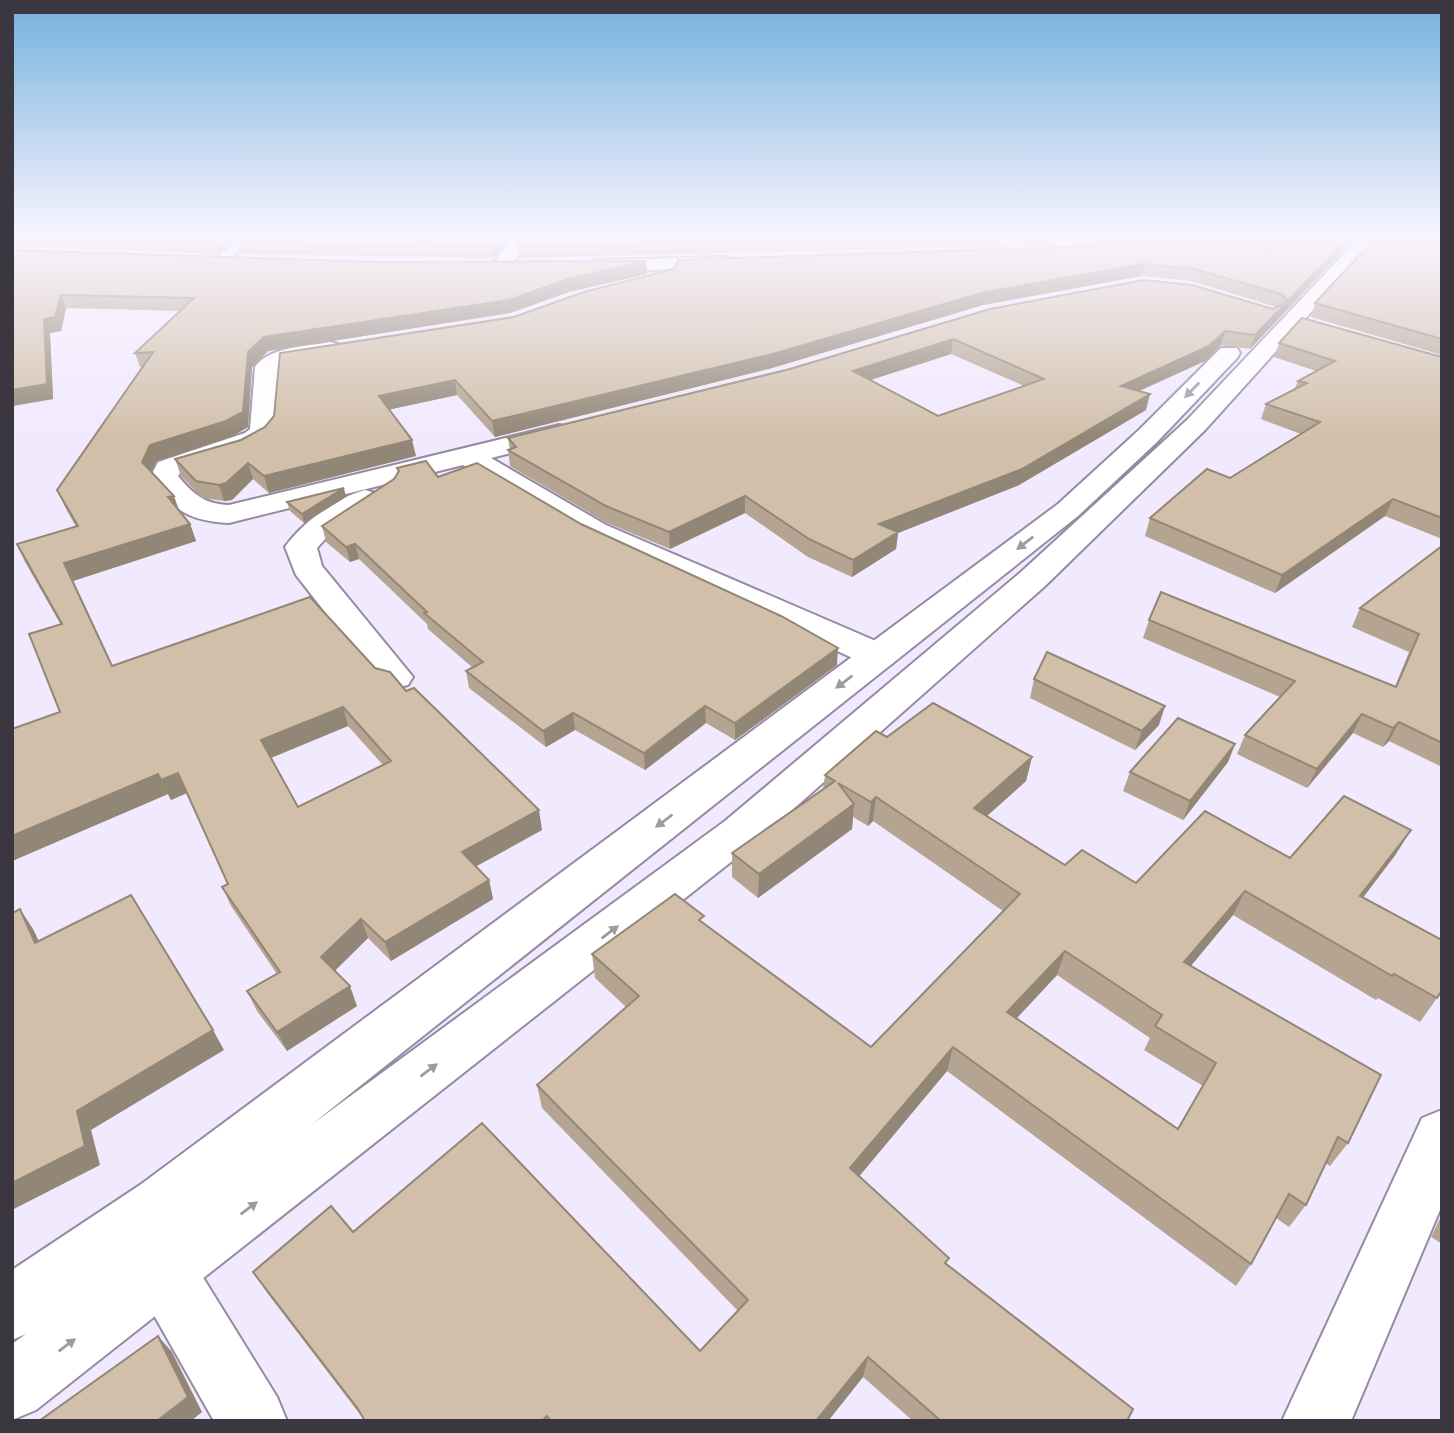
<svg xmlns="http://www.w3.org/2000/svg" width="1454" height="1433" font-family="Cabin,sans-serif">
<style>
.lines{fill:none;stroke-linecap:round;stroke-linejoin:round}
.lane-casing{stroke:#948ba3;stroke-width:4}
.street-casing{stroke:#948ba3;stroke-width:4}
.secondary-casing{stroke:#948ba3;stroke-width:4}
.lane{fill:#fff;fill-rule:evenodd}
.street{fill:#fff;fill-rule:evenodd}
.secondary{fill:#fff;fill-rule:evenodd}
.wall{fill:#b4a491;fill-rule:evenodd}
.shaded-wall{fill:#928676}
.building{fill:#d1bfa9;stroke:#928676;stroke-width:2;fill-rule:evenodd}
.oneway{fill:#9c9ba0}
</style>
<rect width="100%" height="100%" fill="#f1e9fe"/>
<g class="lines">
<g class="lane-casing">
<path id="lane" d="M241 238H254L223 265H215V259Z"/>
</g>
<g class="street-casing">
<g id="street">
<path d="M511 238H529L508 271H494L491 267Z"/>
<path d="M992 238H1013L1031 251 1022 256Z"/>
<path d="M1048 238H1067L1078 250 1069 255 1063 254Z"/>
<path d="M330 342 338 344 341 349 338 354 283 365 279 369 276 432 263 445 180 473 178 476C194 495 205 504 229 505L559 425 568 427 572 433 568 439 491 458 606 525 892 648 897 656 892 664 879 667 866 664 584 537 463 465 229 523C188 521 173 510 150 477L158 462 245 433 250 429 255 367C270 346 306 347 330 342Z"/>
<path d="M365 490 375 493 380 499 375 505 326 538 317 548 322 566 413 677 408 685 395 688 382 685 296 575 285 547C302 523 337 497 365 490Z"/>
<path d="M1442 1110V1205L1351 1421H1282L1422 1118Z"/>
<path d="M164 1241 186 1250 277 1397 287 1421H214L142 1294 133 1272 142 1250Z"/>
</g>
</g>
<g class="secondary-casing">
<g id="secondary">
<path d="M1359 238H1378L1205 430 1045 586 755 843 36 1410 12 1420V1344L26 1334 12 1340V1270L140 1185 1058 504 1139 430 1221 348H1237L1240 353 1237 358 1157 442 1078 516 311 1125 725 821 1021 572 1187 420Z"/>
<path d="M727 257 734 259 736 263 734 267 595 272 586 266 595 260Z"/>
</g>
</g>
<use href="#lane" class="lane"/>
<use href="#street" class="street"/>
<use href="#secondary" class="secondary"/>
</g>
<g class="wall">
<path d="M12 238H237L218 254 12 246Z"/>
<path d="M241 238H369L368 239 430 241 441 238H509L494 258 239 254 236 242Z"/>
<path d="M523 238H1002L1001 246 519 258 518 246Z"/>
<path d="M1017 238H1052L1050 244 1028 245Z"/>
<path d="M1070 238H1231L1076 244Z"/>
<path d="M1355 238 1250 349 1221 345 1205 361 1139 391 1146 410 1019 485 898 533 896 549 852 577 808 557 745 513 670 549 607 523 510 466 508 450H510L508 438 790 369 990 309H1273L1276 307 1191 281 1141 276 983 305 772 368 495 437 457 395 390 409 416 456 269 493 253 479 232 500 224 501 202 498 181 476 175 459 241 440 265 427 274 416 280 353ZM951 354 1024 386 938 416 870 380Z"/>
<path d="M1442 238V355L1311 317 1315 303Z"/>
<path d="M12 250 647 274 569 292 510 313 268 351 252 367 248 427 231 437 156 461 151 472 179 512 190 524 196 541 73 581 112 666 375 668 406 691 542 830 476 866 489 880 493 899 391 961 368 938 335 971 357 1006 287 1051 257 1011 247 991 277 974 231 906 222 887 228 884 187 793 171 800 168 794 12 861V729L60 712 61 625 25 562 17 544 76 527 65 507 57 490 143 367H140L135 353 180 311 66 308 61 331 50 333 53 399 12 406ZM348 726 383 765 298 807 271 758Z"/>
<path d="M1279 343 1442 357V539L1385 516 1275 593 1145 536 1150 518 1230 478 1301 434 1261 419 1266 404 1294 390 1298 381 1316 371 1274 357Z"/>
<path d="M397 468 438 477 581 524 837 665 735 740 706 723 645 770 575 730 546 747 469 688 466 671 473 668 428 629 427 624 359 559 350 562 326 542 322 526 394 479 398 473Z"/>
<path d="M346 497 304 523 290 511 287 502Z"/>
<path d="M1442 545V767L1389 741 1383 747 1353 733 1307 788 1237 754 1245 735 1280 697 1143 638 1149 620 1395 687 1409 652 1352 627 1360 608Z"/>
<path d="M1034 679 1159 725 1135 750 1030 698Z"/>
<path d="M887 737 1032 757 1026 781 987 816 1065 865 1136 883 1290 858 1396 854 1363 897 1437 998 1420 1022 1378 998 1376 1000 1233 915 1191 966 1348 1143 1330 1166 1325 1163 1306 1205 1289 1227 1276 1218 1251 1264 1236 1286 947 1071 859 1176 947 1264 1127 1421H913L863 1377 828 1421H365L268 1294 253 1272 353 1232 700 1351 738 1311 542 1108 537 1085 626 1007 595 978 592 954 704 924 871 1047 1003 911 873 821 868 826 853 817 852 829 758 898 732 877V853L823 789 825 775ZM1057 975 1150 1038 1144 1050 1203 1086 1178 1129 1017 1018Z"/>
<path d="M1235 744 1228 762 1183 820 1123 791 1130 772Z"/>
<path d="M1442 1214V1244L1431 1237Z"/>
</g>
<g class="shaded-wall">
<path d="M218 238H237L218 254 214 241Z"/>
<path d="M498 238H509L494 258 492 246Z"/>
<path d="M1348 238H1355L1250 349 1255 335Z"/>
<path d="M646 261 647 274 569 292 510 313 268 351 252 367 248 427 231 437 156 461 148 479 142 462 150 445 264 337 568 279Z"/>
<path d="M1144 264 1141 276 983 305 772 368 495 437 492 421 985 292Z"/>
<path d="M61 295 66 308 61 331 50 333 53 399 12 406V390L44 319Z"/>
<path d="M1225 331 1221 345 1205 361 1117 401 1121 386Z"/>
<path d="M953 339 951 354 852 386 853 371Z"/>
<path d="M455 380 457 395 383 411 379 396Z"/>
<path d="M1150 394 1146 410 1019 485 898 533 896 549 852 577 853 560 879 524Z"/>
<path d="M412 440 416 456 269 493 264 476Z"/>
<path d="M248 463 253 479 232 500 224 501 219 485Z"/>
<path d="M344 488 346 497 304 523 302 514Z"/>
<path d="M174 496 180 513 168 497Z"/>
<path d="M745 496V513L670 549 669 532Z"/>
<path d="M1393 499 1385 516 1275 593 1282 575Z"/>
<path d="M190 524 196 541 73 581 64 563Z"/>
<path d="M355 544 359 559 350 562 346 547Z"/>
<path d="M838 648 837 665 735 740V723Z"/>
<path d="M705 706 706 723 645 770 644 753Z"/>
<path d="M1165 706 1159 725 1135 750 1142 731Z"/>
<path d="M343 707 348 726 268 759 261 740Z"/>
<path d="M573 713 575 730 546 747 543 731Z"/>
<path d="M1362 714 1353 733 1307 788 1317 769Z"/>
<path d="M1399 722 1389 741 1383 747 1393 728Z"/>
<path d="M1235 744 1228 762 1183 820 1190 801Z"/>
<path d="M1032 757 1026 781 969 832 974 808Z"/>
<path d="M178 773 187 793 171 800 161 780Z"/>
<path d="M158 774 168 794 12 861V836Z"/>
<path d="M876 797 873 821 868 826 871 802Z"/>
<path d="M854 804 852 829 758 898 759 874Z"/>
<path d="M539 810 542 830 466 872 462 852Z"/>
<path d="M1411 830 1396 854 1346 920 1360 896Z"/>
<path d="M489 880 493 899 391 961 385 942Z"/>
<path d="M1245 891 1233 915 1173 987 1184 962Z"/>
<path d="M20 909 33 929 49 962 35 943Z"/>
<path d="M361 919 368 938 329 976 321 957Z"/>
<path d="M1065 951 1057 975 1000 1036 1007 1012Z"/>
<path d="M350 986 357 1006 287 1051 277 1032Z"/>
<path d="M213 1030 224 1050 91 1130 100 1165 12 1210V1183L77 1111Z"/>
<path d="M953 1047 947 1071 847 1191 850 1168Z"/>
<path d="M158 1336 172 1352 202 1412 191 1421H157Z"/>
<path d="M868 1357 863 1377 828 1421H816Z"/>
</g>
<g class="building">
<path d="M118 238H218L214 241Z"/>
<path d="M241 238H359L430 241 441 238H498L492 246 236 242Z"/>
<path d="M523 238H849L518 246Z"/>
<path d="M1328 238H1348L1255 335 1225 331 1209 346 1121 386 1150 394 1022 469 879 524 898 532 853 560 809 539 745 496 669 532 606 506 508 450 516 447 508 438 790 369 990 309 1144 280 1192 285 1273 309 1286 303V299L1281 294 1194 269 1144 264 985 292 773 354 492 421 455 380 379 396 412 440 264 476 248 463 226 483 219 485 196 481 175 459 241 440 265 427 274 416 280 353 514 317 584 292 674 269 678 260ZM953 339 1044 379 938 416 853 371Z"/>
<path d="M1375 238H1442V339L1315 303Z"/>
<path d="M12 250 379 262 646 261 568 279 509 300 264 337 248 352 243 412 226 421 150 445 142 462 174 496 168 497 190 524 64 563 112 666 310 597 375 668 390 672 406 691 414 688 539 810 462 852 489 880 385 942 361 919 321 957 350 986 277 1032 247 991 280 972 222 887 228 884 178 773 161 780 158 774 12 836V729L60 712 29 634 62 624 17 544 78 526 57 490 153 352 135 353 194 298 61 295 55 317 44 319 47 384 12 390ZM343 707 391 761 298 807 261 740Z"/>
<path d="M1302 318 1442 357V518L1393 499 1282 575 1150 518 1207 469 1230 478 1320 422 1266 404 1307 383 1298 381 1335 361 1279 343Z"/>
<path d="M426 461 438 477 477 463 581 524 781 616 838 648 735 723 705 706 644 753 573 713 543 731 466 671 483 662 424 613 427 612 355 544 346 547 322 526 394 479 399 471 397 468Z"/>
<path d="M344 488 302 514 287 502Z"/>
<path d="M1442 546V743L1399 722 1393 728 1362 714 1317 769 1245 735 1295 681 1149 620 1161 592 1396 687 1419 634 1360 608Z"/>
<path d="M1047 652 1165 706 1142 731 1034 679Z"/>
<path d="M933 703 1032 757 974 808 1065 865 1082 850 1136 883 1205 811 1290 858 1344 796 1411 830 1360 896 1442 940V990L1437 998 1394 974 1392 976 1245 891 1184 962 1381 1075 1348 1143 1338 1137 1306 1205 1289 1194 1251 1264 953 1047 850 1168 949 1258 945 1263 1133 1409 1127 1421H941L868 1357 816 1421H551L547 1416 542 1421H365L358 1409 253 1272 331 1206 353 1232 482 1123 700 1351 748 1300 537 1085 639 996 592 954 675 894 704 916 699 920 871 1047 1020 894 876 797 871 802 838 783 854 804 759 874 732 853 835 781 825 775 876 731 887 737ZM1065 951 1162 1015 1155 1026 1216 1063 1178 1129 1007 1012Z"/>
<path d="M1178 718 1235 744 1190 801 1130 772Z"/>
<path d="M131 895 213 1030 77 1111 85 1146 12 1183V913L20 909 35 943Z"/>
<path d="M158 1336 188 1397 157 1421H39Z"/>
</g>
<defs><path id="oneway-solid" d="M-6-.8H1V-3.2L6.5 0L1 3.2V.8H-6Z" transform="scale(1.75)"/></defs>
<g class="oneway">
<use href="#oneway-solid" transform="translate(1192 390) rotate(134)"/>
<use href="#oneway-solid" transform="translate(1025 543) rotate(142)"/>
<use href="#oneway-solid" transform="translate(844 682) rotate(143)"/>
<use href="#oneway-solid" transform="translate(664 821) rotate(143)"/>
<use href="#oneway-solid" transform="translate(610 932) rotate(-37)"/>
<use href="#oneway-solid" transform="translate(429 1070) rotate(-37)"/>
<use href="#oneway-solid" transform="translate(249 1208) rotate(-37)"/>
<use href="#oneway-solid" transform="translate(67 1345) rotate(-37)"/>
</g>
<linearGradient id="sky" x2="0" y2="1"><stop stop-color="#74b0dd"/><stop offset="0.54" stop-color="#f9f5ff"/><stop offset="1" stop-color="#f9f5ff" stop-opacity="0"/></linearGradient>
<rect width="1454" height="438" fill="url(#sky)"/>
<rect width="1454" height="1433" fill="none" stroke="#3a3741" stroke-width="28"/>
</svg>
